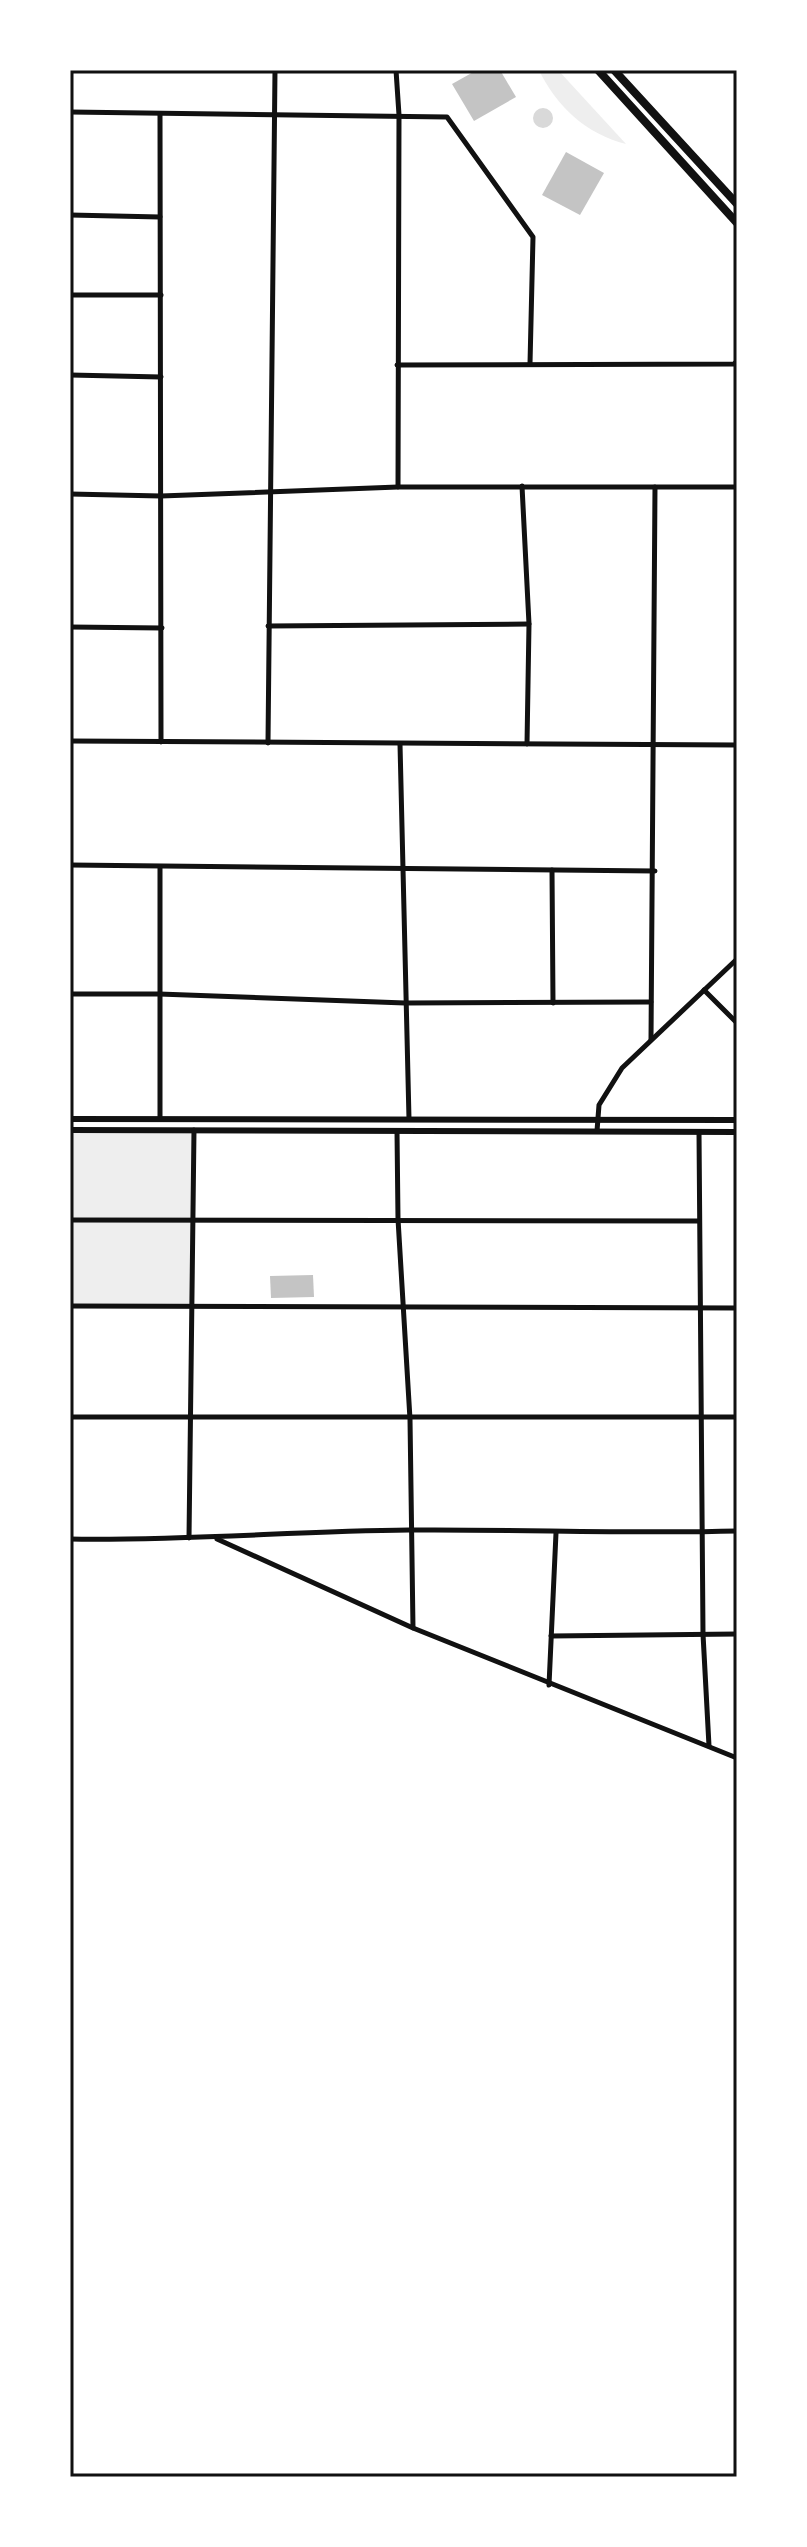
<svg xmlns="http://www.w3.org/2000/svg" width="807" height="2547" font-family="Ubuntu,sans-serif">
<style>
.green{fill:#eee}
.water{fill:#d9d9d9}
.building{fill:#c4c4c4}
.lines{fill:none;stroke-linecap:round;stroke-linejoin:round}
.minor{stroke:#111;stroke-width:5}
.tertiary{stroke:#111;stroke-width:6}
.trunk{stroke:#111;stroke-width:8}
.neatline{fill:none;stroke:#111;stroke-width:3}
</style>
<rect width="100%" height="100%" fill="#fff"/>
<g class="green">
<path d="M539 70H558L626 144C586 134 556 106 539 70Z"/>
<path d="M70 1130H194L193 1305 70 1306Z"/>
</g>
<circle class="water" cx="543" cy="118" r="10"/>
<g class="building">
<path d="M477 70H500L516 97 474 121 452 84Z"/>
<path d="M566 152 604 173 580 215 542 195Z"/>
<path d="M313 1275 314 1297 271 1298 270 1276Z"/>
</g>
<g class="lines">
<g class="minor">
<path d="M396 70 399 115 398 487"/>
<path d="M70 112 447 117 533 237 530 364"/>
<path d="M160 115 161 742"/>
<path d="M70 215 160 217"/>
<path d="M70 295H161"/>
<path d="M397 365 734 364 737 361"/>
<path d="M70 375 161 377"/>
<path d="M522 486 529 624 527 744"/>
<path d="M70 494 161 496 398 487H737"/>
<path d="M268 626 529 624"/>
<path d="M70 627 162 628"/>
<path d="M70 741 737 745"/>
<path d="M268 743 275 70"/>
<path d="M400 744 409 1119"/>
<path d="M70 865 655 871"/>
<path d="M160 868V1118"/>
<path d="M552 870 553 1003"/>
<path d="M704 990 737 1023"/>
<path d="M70 994H159L405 1003 651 1002"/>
<path d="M651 1040 655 487"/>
<path d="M397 1131 398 1219 410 1419 413 1628"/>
<path d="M597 1131 599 1105 622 1068 737 959"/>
<path d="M699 1132 703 1634 709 1746"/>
<path d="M70 1220 698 1221"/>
<path d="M70 1306 737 1308"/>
<path d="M70 1417H737"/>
<path d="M189 1538 194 1130"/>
<path d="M70 1539C183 1541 296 1531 409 1530 519 1529 628 1534 737 1531"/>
<path d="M217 1539 413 1628 737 1758"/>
<path d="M551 1636 737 1634"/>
<path d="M549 1685 556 1533"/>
</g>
<g class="tertiary">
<path d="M70 1119 737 1120"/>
<path d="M70 1130 737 1132"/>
</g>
<g class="trunk">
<path d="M598 70 737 223"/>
<path d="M614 70 737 204"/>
</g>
</g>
<rect width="807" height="2547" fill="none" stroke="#ffffff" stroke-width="144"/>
<rect x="72" y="72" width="663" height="2403" class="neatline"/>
</svg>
